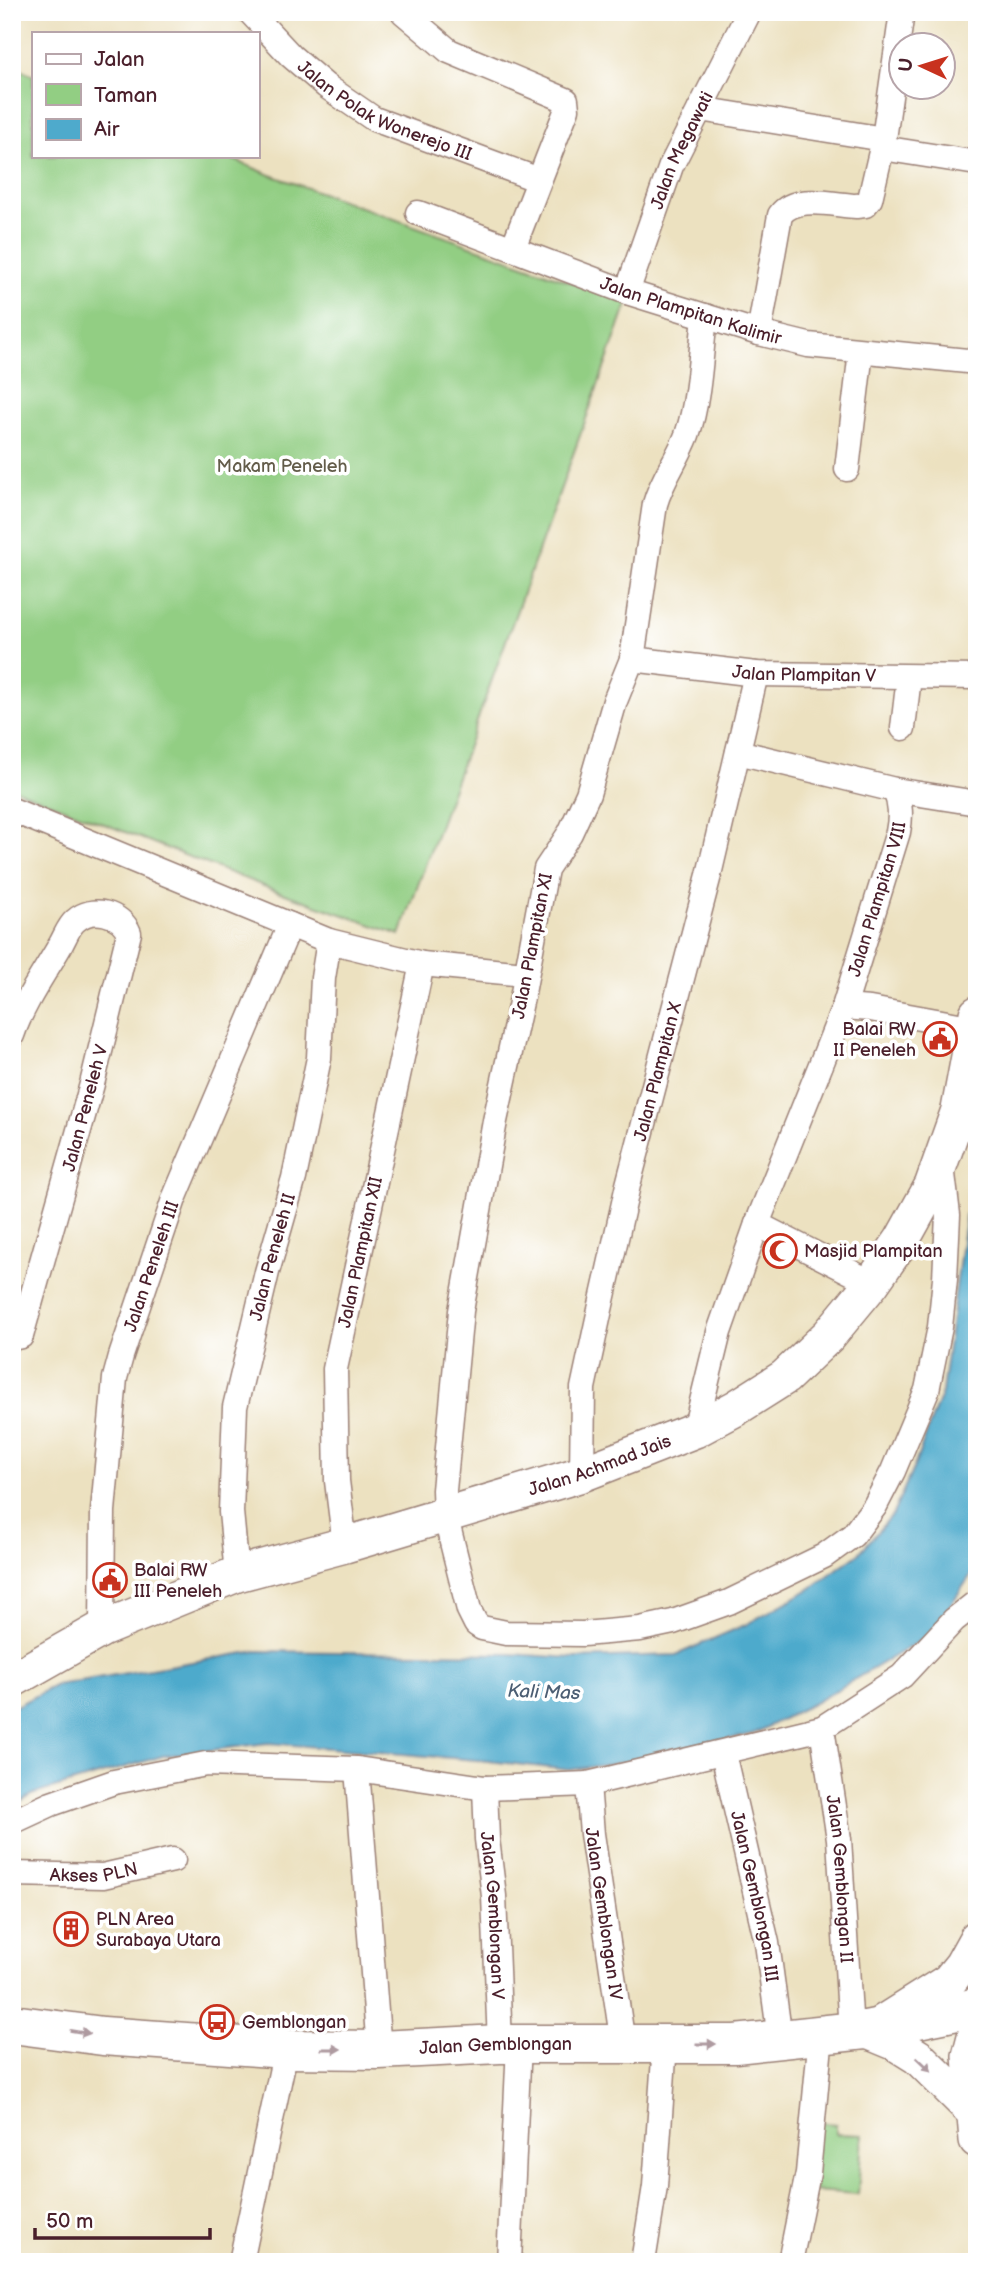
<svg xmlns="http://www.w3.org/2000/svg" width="989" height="2274" font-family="'Balsamiq Sans',sans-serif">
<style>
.green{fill:#92ce83;stroke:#6e7657;stroke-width:2}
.water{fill:#4eaacc;stroke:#4c647c;stroke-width:2}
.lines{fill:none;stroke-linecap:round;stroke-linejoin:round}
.street-casing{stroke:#9b8076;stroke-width:27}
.secondary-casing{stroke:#9b8076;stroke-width:38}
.primary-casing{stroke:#9b8076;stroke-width:41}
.street{stroke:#fff;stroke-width:24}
.secondary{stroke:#fff;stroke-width:35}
.primary{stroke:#fff;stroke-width:38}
.oneway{fill:#ae9aa0}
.labels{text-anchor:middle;stroke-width:7;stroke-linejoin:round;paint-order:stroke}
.street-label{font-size:18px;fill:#4a1f2b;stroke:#fff}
.park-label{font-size:18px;fill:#635c4a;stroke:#fff}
.poi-label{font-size:18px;fill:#4a1f2b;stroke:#fff;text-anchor:start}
.water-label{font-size:19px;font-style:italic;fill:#4c5e73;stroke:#fff}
</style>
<rect width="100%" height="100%" fill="#fff"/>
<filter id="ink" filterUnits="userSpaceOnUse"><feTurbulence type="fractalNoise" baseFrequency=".0143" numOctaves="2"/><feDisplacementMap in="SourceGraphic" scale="14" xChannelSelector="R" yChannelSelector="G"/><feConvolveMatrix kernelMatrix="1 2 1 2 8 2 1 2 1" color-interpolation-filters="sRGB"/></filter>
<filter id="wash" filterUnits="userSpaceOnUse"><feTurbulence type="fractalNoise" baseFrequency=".00686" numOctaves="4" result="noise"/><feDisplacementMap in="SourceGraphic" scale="28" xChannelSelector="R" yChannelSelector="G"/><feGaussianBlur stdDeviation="1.57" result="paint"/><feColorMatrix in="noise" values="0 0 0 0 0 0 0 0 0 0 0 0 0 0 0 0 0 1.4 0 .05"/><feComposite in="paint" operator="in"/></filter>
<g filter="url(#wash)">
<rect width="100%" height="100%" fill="#ece1c0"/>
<g class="green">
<path d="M12 66 33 75V156H225L268 174 628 302 400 935 274 890 12 788Z"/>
<path d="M802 2121 836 2124V2134L862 2135 858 2194 798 2190Z"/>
</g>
<path class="water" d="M977 1130V1566L930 1635 814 1703 755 1733 645 1759 569 1770 488 1761 268 1743 163 1756 34 1794 12 1807V1708L56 1685 257 1651 510 1654 575 1658 676 1655 745 1625 810 1589 860 1552 893 1514 915 1464 942 1392Z"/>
</g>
<g filter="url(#ink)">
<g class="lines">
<g class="street-casing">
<g id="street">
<path id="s1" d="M250 12 291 56 326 86 374 119 539 180"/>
<path d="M403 12 449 51 566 100 567 109 513 248"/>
<path d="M700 109 884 139"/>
<path d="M882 148 977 163"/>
<path id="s2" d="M418 213 627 292 759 333 808 345 977 362"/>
<path id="s3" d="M627 292 671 166 749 12"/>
<path d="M705 316C701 352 699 402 687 435 678 459 662 479 655 504L632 659 615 701 588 794 570 833 546 869 523 993 495 1121 461 1311 444 1490 445 1514 469 1610 476 1624 482 1628 506 1633 583 1634 640 1629 673 1622 729 1602 824 1556 853 1535 875 1506 893 1471 927 1390 940 1327 945 1279 948 1215 942 1166"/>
<path d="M759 333 780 215C795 194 833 205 856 206L865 205 870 199 884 139 902 12"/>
<path d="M847 469 861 351"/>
<path id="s4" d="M632 659 756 674 977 677"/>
<path d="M903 728 909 677"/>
<path d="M738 752 895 790 977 803"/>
<path d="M12 810 329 941 422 964 525 974"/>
<path d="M844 1007 870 1009 975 1028"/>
<path d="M12 1035C23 1003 44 974 61 944 65 937 69 926 75 921 92 905 121 913 129 933L92 1084 21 1336 12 1338"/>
<path d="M757 1224 872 1283"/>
<path id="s5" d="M695 1430 719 1332 757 1224 844 1007 898 832C901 817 901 805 895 790"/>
<path id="s6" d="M582 1474 583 1388 599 1314 628 1185 709 875 756 674"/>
<path id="s7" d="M345 1545 337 1481 335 1369 422 964"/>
<path id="s8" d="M237 1574 231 1512 235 1407 267 1272 294 1178 319 1058 323 978 329 941"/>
<path id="s9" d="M102 1629 103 1511 115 1378 121 1356 174 1199 290 925"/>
<path id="s10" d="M822 1728 839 1839 851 2031"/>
<path id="s11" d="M723 1753 767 1943 780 2039"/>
<path d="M357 1769 379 2050"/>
<path id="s12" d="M588 1784 592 1834 623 2044"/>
<path id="s13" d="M485 1788 487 1839 494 1896 500 2044"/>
<path d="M12 1822 51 1804 114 1782 206 1764 357 1769 485 1788 588 1784 822 1728 902 1676 954 1620 977 1602"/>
<path id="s14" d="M12 1874 103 1876 173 1860"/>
<path d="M241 2262 286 2049"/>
<path d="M509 2262 519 2044"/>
<path d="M643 2262 655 2186 665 2044"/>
<path d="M790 2262 808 2173 821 2034"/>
</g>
</g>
<g class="secondary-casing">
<g id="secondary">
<path id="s15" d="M12 1680 102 1629 237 1574 345 1545 582 1474 695 1430 736 1408 785 1377 829 1335 872 1283 902 1240 932 1186 959 1110 977 1014"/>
<path d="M884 2022 949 1981 962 1965 977 1938"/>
<path d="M977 2029 970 2056 977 2140"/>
<path d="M865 2030 894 2042 918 2057 975 2113"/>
</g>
</g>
<g class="primary-casing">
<g id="primary">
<path id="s16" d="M12 2024 103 2036 286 2049 379 2050 500 2044H735L865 2030 977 2007"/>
</g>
</g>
<use href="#street" class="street"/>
<use href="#secondary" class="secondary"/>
<use href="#primary" class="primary"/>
</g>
<defs><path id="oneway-solid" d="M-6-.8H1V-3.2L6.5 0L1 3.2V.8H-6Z" transform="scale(1.75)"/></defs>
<g class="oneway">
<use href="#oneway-solid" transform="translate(80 2032) rotate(9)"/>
<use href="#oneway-solid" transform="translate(706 2044)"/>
<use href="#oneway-solid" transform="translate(331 2049)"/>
<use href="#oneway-solid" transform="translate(924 2064) rotate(43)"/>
</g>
</g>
<defs>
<g id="civic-ring" transform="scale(1.75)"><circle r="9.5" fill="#fff" stroke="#c8321e" stroke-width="1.5"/><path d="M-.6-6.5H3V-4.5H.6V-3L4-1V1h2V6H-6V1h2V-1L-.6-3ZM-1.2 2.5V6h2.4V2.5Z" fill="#c8321e"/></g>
<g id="mosque-ring" transform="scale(1.75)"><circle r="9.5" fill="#fff" stroke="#c8321e" stroke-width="1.5"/><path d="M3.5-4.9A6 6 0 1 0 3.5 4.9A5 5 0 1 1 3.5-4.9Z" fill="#c8321e"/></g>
<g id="building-ring" transform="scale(1.75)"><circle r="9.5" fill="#fff" stroke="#c8321e" stroke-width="1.5"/><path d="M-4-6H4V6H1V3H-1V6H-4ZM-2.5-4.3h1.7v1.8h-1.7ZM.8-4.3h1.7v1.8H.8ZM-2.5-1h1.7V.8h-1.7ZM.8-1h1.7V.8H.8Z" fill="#c8321e"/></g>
<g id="bus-ring" transform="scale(1.75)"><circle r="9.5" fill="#fff" stroke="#c8321e" stroke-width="1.5"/><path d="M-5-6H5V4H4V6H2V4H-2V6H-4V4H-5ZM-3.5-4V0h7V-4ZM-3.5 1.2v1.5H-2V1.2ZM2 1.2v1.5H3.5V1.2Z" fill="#c8321e"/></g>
</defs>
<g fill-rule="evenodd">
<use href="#civic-ring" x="940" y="1039"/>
<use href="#mosque-ring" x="780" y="1251"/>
<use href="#civic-ring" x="110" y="1580"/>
<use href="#building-ring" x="71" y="1929"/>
<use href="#bus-ring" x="217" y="2022"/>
</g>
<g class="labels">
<g class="street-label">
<text dy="6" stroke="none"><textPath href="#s1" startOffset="170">Jalan Polak Wonerejo III</textPath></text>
<text dy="6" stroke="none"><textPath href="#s3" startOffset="152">Jalan Megawati</textPath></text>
<text dy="6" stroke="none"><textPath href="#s2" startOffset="290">Jalan Plampitan Kalimir</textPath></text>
<text dy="6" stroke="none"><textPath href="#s4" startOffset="173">Jalan Plampitan V</textPath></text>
<text dy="6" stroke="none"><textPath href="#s5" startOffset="562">Jalan Plampitan VIII</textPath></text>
<text transform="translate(532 946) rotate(-79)" y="6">Jalan Plampitan XI</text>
<text dy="6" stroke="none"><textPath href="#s6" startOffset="411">Jalan Plampitan X</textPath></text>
<text transform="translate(85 1108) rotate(-75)" y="6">Jalan Peneleh V</text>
<text dy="6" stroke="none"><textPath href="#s7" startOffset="296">Jalan Plampitan XII</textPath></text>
<text dy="6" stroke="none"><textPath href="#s8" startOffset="322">Jalan Peneleh II</textPath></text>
<text dy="6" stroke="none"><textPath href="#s9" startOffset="369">Jalan Peneleh III</textPath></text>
<text dy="6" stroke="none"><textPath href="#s15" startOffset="628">Jalan Achmad Jais</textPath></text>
<text dy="6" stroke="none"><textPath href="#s14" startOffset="82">Akses PLN</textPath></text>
<text dy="6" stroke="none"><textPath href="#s10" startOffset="152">Jalan Gemblongan II</textPath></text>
<text dy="6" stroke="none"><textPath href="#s11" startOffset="147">Jalan Gemblongan III</textPath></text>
<text dy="6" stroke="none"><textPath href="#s12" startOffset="131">Jalan Gemblongan IV</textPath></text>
<text dy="6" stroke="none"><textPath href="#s13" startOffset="128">Jalan Gemblongan V</textPath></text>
<text dy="6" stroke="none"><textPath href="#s16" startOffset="485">Jalan Gemblongan</textPath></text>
</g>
<g class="park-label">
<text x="282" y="472">Makam Peneleh</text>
</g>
<g class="poi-label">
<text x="916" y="1035" text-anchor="end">Balai RW<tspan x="916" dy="21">II Peneleh</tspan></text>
<text x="804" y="1257">Masjid Plampitan</text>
<text x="134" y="1576">Balai RW<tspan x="134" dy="21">III Peneleh</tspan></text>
<text x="96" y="1925">PLN Area<tspan x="96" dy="21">Surabaya Utara</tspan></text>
<text x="242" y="2028">Gemblongan</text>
</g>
<g class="water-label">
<text transform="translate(544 1691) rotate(2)" y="7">Kali Mas</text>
</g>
</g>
<rect width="989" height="2274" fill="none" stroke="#fff" stroke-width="42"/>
<rect x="32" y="32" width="228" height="126" fill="#ffffff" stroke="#b7a5aa" stroke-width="2"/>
<rect x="46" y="54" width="35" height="10" fill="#ffffff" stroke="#b7a5aa" stroke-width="2"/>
<text x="94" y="66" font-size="21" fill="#4a1f2b">Jalan</text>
<rect x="46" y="84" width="35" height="21" fill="#92ce83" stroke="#b7a5aa" stroke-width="2"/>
<text x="94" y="102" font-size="21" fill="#4a1f2b">Taman</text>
<rect x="46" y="119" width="35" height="21" fill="#4eaacc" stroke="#b7a5aa" stroke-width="2"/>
<text x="94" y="136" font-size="21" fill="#4a1f2b">Air</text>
<g transform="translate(922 66) rotate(274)"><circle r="33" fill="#ffffff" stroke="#b7a5aa" stroke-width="2"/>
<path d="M0-5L12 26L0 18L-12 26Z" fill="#c8321e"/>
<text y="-10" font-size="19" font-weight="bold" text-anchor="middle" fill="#4a1f2b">U</text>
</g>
<path d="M35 2228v10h175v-10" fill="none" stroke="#4a1f2b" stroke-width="3.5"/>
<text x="46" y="2228" font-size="21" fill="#4a1f2b" stroke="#ffffff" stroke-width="5" paint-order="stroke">50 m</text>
</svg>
